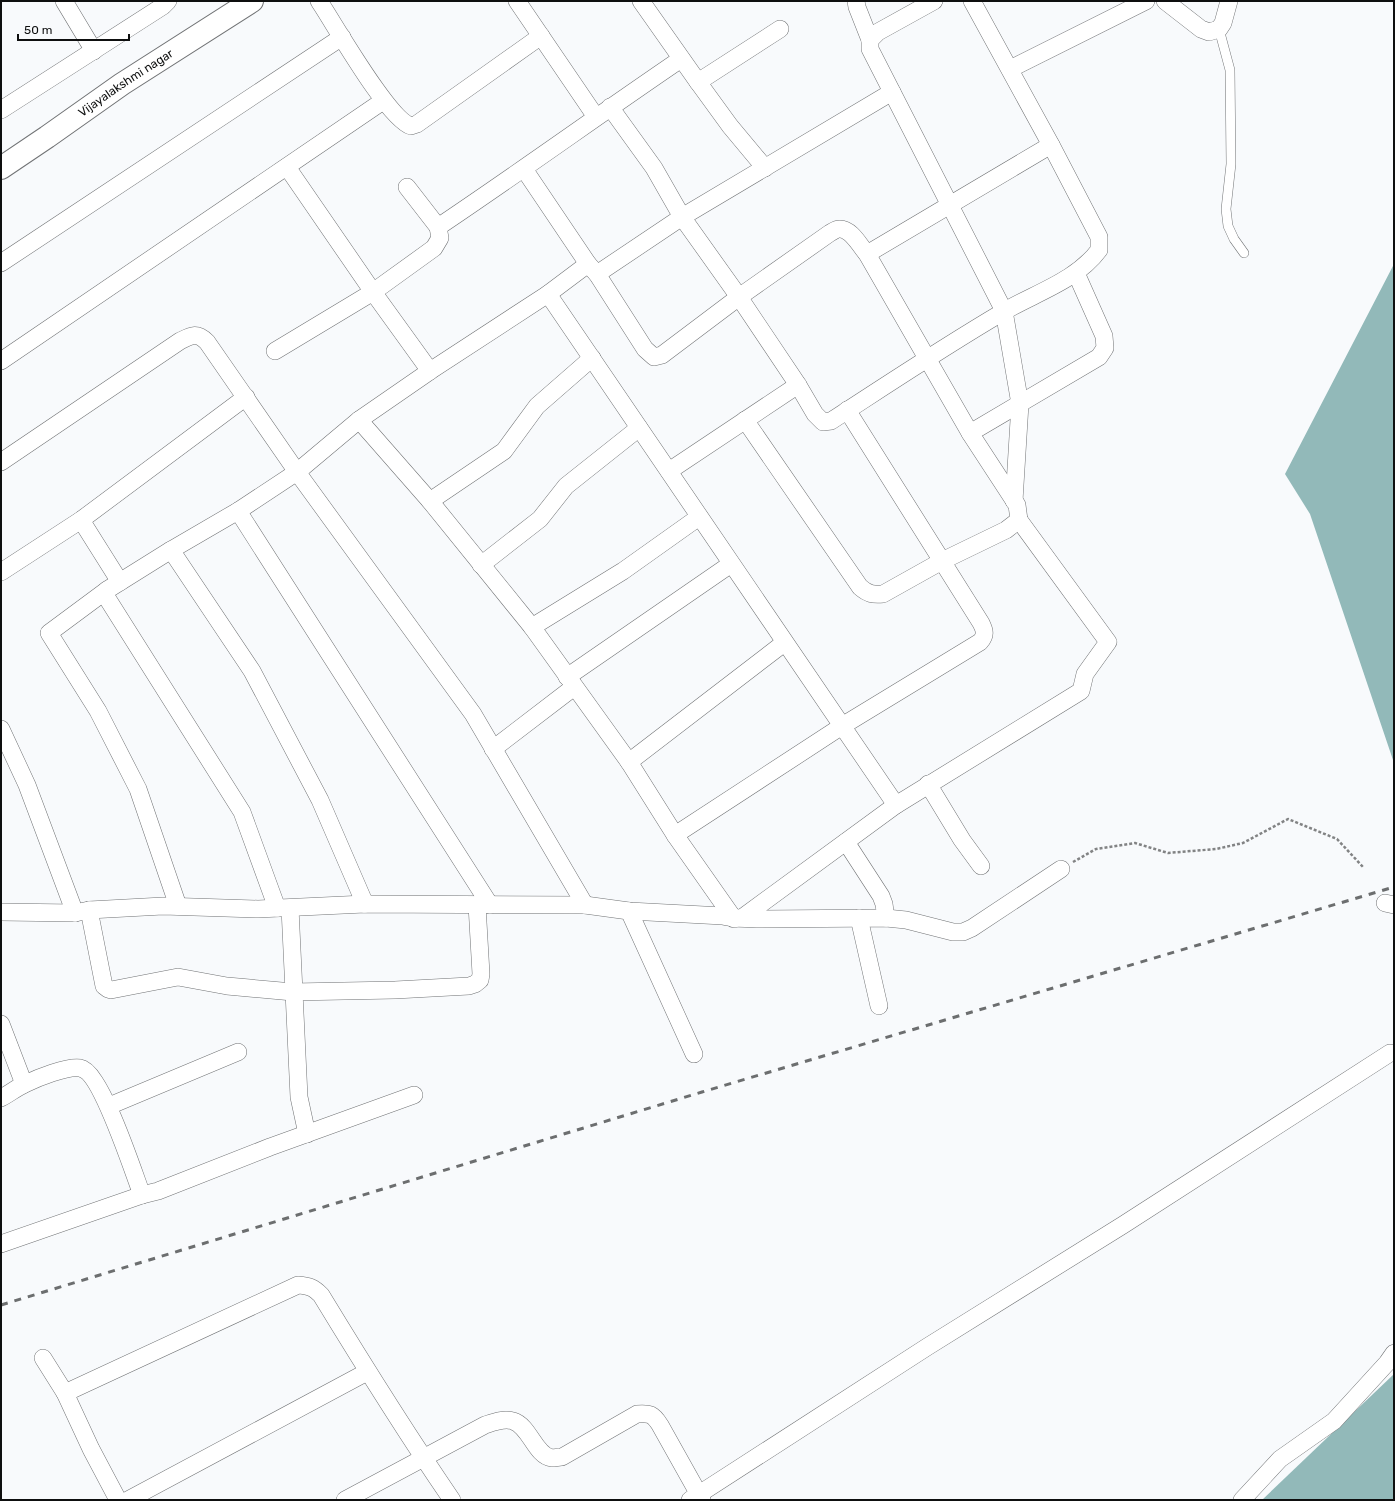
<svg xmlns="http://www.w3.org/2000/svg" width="1395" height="1501" font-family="Rubik,sans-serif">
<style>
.water{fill:#92b9b9}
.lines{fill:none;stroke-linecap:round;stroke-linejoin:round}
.lane-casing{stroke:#717375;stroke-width:10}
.street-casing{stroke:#717375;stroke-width:18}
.secondary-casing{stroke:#717375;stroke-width:24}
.path{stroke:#828384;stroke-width:2.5;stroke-dasharray:3 2;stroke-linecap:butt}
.lane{stroke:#fff;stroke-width:9}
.street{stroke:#fff;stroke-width:17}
.secondary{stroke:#fff;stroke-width:22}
.rail{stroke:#6c6e6f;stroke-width:3;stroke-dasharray:7 7;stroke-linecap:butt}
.labels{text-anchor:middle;stroke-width:4;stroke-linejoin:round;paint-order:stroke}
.street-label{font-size:12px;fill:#0e0f0f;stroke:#f8fafc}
</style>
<rect width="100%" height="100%" fill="#f8fafc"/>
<g class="water">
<path d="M1394 264V763L1310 514 1285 474Z"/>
<path d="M1394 1374V1500H1262Z"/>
</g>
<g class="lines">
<g class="lane-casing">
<path id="lane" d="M1219 29 1230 70 1231 164 1226 209 1228 226 1234 239 1244 253"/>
</g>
<g class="street-casing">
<g id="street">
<path d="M64 1 94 51"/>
<path d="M319 1C335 25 388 119 411 126L417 124 541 36"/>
<path d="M517 1 596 117"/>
<path d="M641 1 698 82 780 29"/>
<path d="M856 1 857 7 870 40"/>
<path d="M934 1 878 32 870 40V49L1004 311 1020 404 1014 501"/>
<path d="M1165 1 1201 29 1209 32 1219 29 1223 23 1229 1"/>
<path d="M1010 69 1146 1"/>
<path d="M698 82 730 126 765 168"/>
<path d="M610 107 654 168 682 217 739 297 798 385 815 414 823 422 831 421C888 384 945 346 1003 312 1035 293 1076 281 1099 250V237L1051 145 972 1"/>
<path d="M1 110 163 6 168 1"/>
<path d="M287 167 373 292 430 371"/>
<path d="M524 169 588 264 597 274 645 349 654 357 662 355 739 297 830 233C832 232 836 229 839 229 851 228 860 246 867 254L970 433 1017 505 1019 520 1006 530 942 561 883 594C873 595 868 594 860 587L745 420"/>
<path d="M438 227C520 172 600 114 681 59"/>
<path d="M867 254 1051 145"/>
<path d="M1 263 342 37"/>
<path d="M597 274 682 217 892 92"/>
<path d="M548 294 896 805"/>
<path d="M275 351 373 292 434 248 440 238 438 227 407 187"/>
<path d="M1 361 383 101"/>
<path d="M359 420 430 501 532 627 629 762 675 835 734 919"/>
<path d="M970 433 1099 357 1105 348 1104 336 1076 273"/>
<path d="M1 462 180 341C192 335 197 332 207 342L297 472 473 714 585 905"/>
<path d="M669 471 798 385"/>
<path d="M430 501 504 451 537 406 592 358"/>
<path d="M238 511 490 905"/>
<path d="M81 520 120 582"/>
<path d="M171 550 252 671 320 800 365 904"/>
<path d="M481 565 540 519 566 486 639 428"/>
<path d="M1 572 81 520 246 397"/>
<path d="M107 590 49 633 98 711 138 789 178 906"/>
<path d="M532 627 623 571 699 517"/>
<path d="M567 677 731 564"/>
<path d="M1 729 27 785 75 913"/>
<path d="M493 749 574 687"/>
<path d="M629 762 784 643"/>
<path d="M928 784 962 840 981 866"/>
<path d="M675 835 842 726 980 642C986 635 985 631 981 623L847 410"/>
<path d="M846 842 881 896 884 904 886 918"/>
<path d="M1385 903 1394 905"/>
<path d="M277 908 242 812 107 598 106 594 107 590 171 550 238 511 297 472 359 420 430 371 548 294 588 264"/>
<path d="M290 908 299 1097 307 1134"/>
<path d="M89 910 104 986 108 989 111 990 178 977 227 986 293 992 395 990 469 986 475 984 480 980 481 974 477 905"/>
<path d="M629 911 694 1054"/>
<path d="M1 912 75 913 89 910 163 906 258 909 365 904 585 905 629 911 723 916C734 919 745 918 757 919L886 918 906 920 953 932H963L972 928 1061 869"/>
<path d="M743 917 896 805 1081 691 1085 674 1108 642 1019 520"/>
<path d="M859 918 879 1006"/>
<path d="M1 1024 24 1084"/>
<path d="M1 1098C9 1094 16 1088 25 1084 37 1078 67 1066 80 1068 101 1071 134 1174 142 1195"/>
<path d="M109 1106 238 1052"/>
<path d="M1 1244 142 1195 158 1191 270 1147 414 1095"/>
<path d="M43 1358 65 1393 91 1449 118 1500"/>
<path d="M65 1393 298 1285C309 1286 313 1287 321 1295 363 1364 406 1433 452 1500"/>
<path d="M128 1500 367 1372"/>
<path d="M345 1500 485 1425C494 1422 504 1418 513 1421 530 1426 535 1456 552 1458 555 1458 559 1457 562 1457L637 1414C650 1413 653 1414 660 1425L702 1500"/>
<path d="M690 1500 927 1347 1123 1225 1390 1053"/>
<path d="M1242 1500 1280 1459 1334 1421 1387 1363 1394 1353"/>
</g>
</g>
<g class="secondary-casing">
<g id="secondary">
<path id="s1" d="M1 168 47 137 122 84 252 1"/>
</g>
</g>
<path class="path" d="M1073 862 1096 849 1135 843 1168 853 1216 849 1243 843 1288 819 1337 839 1363 867"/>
<use href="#lane" class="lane"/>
<use href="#street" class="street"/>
<use href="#secondary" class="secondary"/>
<path class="rail" d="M1 1305 702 1092 1394 887"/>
</g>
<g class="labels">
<g class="street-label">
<text dy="4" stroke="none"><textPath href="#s1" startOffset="151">Vijayalakshmi nagar</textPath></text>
</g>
</g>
<rect width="1395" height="1501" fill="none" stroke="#0e0f0f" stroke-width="4"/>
<path d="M18 34v6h111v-6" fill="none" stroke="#0e0f0f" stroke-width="2"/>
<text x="24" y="34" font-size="12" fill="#0e0f0f" stroke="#f8fafc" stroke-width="3" paint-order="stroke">50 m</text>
</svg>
